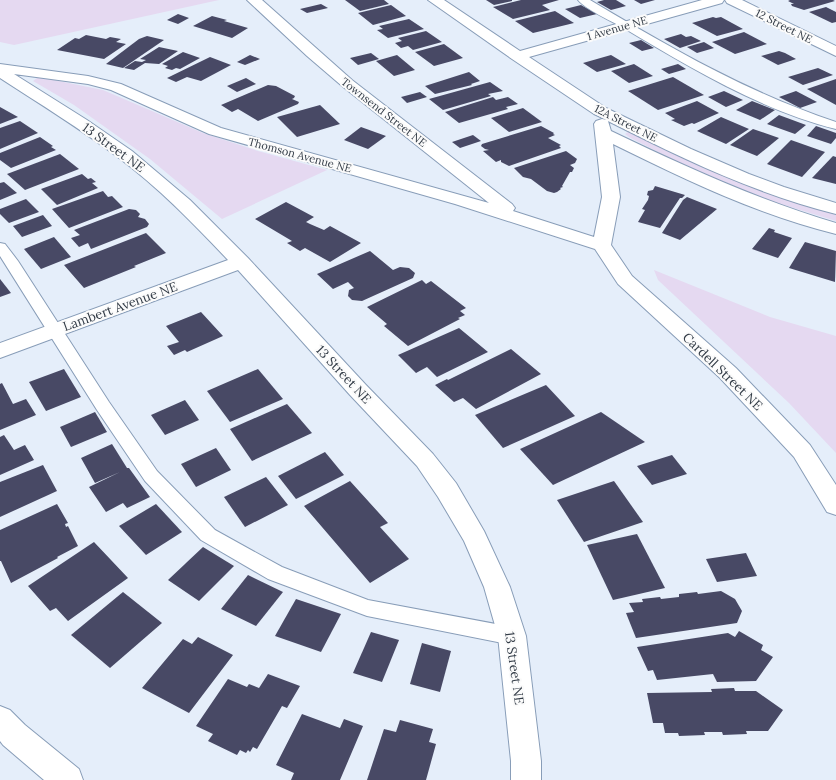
<svg xmlns="http://www.w3.org/2000/svg" width="836" height="780" font-family="Lora,serif">
<style>
.green{fill:#e5d9f1}
.building{fill:#484965}
.lines{fill:none;stroke-linecap:round;stroke-linejoin:round}
.lane-casing{stroke:#889db8;stroke-width:2}
.street-casing{stroke:#889db8;stroke-width:2}
.lane{fill:#fff;fill-rule:evenodd}
.street{fill:#fff;fill-rule:evenodd}
.labels{text-anchor:middle;stroke-width:4;stroke-linejoin:round;paint-order:stroke}
.far-street-label{font-size:11px;fill:#333c47;stroke:#fbfbfb}
.street-label{font-size:13px;fill:#333c47;stroke:#fbfbfb}
</style>
<rect width="100%" height="100%" fill="#e5eefa"/>
<g class="green">
<path d="M0 0H219L14 45 0 42Z"/>
<path d="M37 78H44L103 90 203 133 258 151 327 170 222 219 150 159 74 105 33 81Z"/>
<path d="M628 132 756 189 836 215V221L755 196 687 167 629 137 625 134Z"/>
<path d="M654 270 770 317 836 336V453L789 403 658 280Z"/>
</g>
<g class="building">
<path d="M345 0H384L389 4 360 11Z"/>
<path d="M486 0H512V1L494 5Z"/>
<path d="M521 0H559L542 5 550 10 513 19 493 7Z"/>
<path d="M604 0H616L626 6 611 10 597 2Z"/>
<path d="M634 0H655L641 4Z"/>
<path d="M790 0H833L835 1 804 10 792 6 791 4H794L788 1Z"/>
<path d="M321 4 328 8 307 13 300 9Z"/>
<path d="M391 5 406 16 373 25 358 13Z"/>
<path d="M581 5 597 14 580 18 565 9Z"/>
<path d="M826 7 836 12V22L832 23 809 12Z"/>
<path d="M555 11 574 23 533 33 515 21Z"/>
<path d="M178 14 189 18 178 24 167 20Z"/>
<path d="M212 16 227 20 224 21 248 28 232 38 193 26Z"/>
<path d="M713 17 716 18 721 17 743 29 717 36 692 23Z"/>
<path d="M409 19 424 29 388 38 377 30 383 29 379 26Z"/>
<path d="M426 31 442 42 413 50 408 46 401 48 395 43 402 41 398 38Z"/>
<path d="M744 32 767 44 735 54 712 42Z"/>
<path d="M681 34 686 37 691 36 701 41 680 48 664 39Z"/>
<path d="M86 35 106 39 110 37 121 39 116 42 126 44 104 59 57 50 75 38 79 39Z"/>
<path d="M147 36 164 40 123 68 106 64 139 39Z"/>
<path d="M641 40 654 48 642 51 629 43Z"/>
<path d="M704 42 714 48 697 53 687 47Z"/>
<path d="M444 44 463 58 434 66 415 52Z"/>
<path d="M159 47 178 51 159 64 145 63 134 70 124 68 135 61 142 62 146 60 140 59Z"/>
<path d="M779 51 785 53 796 59 778 65 761 56Z"/>
<path d="M183 52 200 58 180 69 176 68 172 70 165 68 168 66 162 64Z"/>
<path d="M371 53 379 59 358 65 350 58Z"/>
<path d="M250 55 260 59 245 65 237 62Z"/>
<path d="M397 55 415 70 394 76 376 61Z"/>
<path d="M611 55 626 64 597 72 583 63Z"/>
<path d="M210 57 231 65 201 81 187 77 176 82 167 78Z"/>
<path d="M634 64 653 76 629 83 611 71Z"/>
<path d="M678 64 686 69 669 74 661 69Z"/>
<path d="M818 68 833 75 803 85 788 77Z"/>
<path d="M469 72 480 81 471 84 472 85 435 94 425 86Z"/>
<path d="M673 77 704 95 658 110 628 91Z"/>
<path d="M246 78 256 84 237 92 227 86Z"/>
<path d="M836 79V105L807 89Z"/>
<path d="M490 82 503 91 488 94 491 96 443 110 429 99Z"/>
<path d="M268 85 276 86 295 96 294 98 292 99 299 102 298 104 258 121 238 109 232 112 221 105Z"/>
<path d="M724 91 743 100 726 107 708 97Z"/>
<path d="M796 91 817 102 800 108 779 97Z"/>
<path d="M420 92 427 97 407 103 401 97Z"/>
<path d="M493 97 496 100 508 97 518 104 506 107 508 109 459 123 445 112Z"/>
<path d="M697 101 719 113 694 124 692 123 684 126 671 120 675 119 665 113Z"/>
<path d="M752 101 775 110 760 120 736 110Z"/>
<path d="M320 105 340 124 297 137 277 117Z"/>
<path d="M0 107 18 117 0 124Z"/>
<path d="M523 108 542 122 509 132 491 118Z"/>
<path d="M779 115 806 125 795 134 767 124Z"/>
<path d="M721 117 749 129 726 144 697 131Z"/>
<path d="M20 121 38 133 0 149V128Z"/>
<path d="M541 126 554 133 553 134 555 135 548 138 561 145 559 146 561 148 509 166 501 162V160L496 162 483 151 489 150 485 149 481 146 482 144Z"/>
<path d="M816 126 836 133V138L831 144 807 136Z"/>
<path d="M361 127 386 136 368 149 344 140Z"/>
<path d="M753 129 779 138 757 156 730 145Z"/>
<path d="M473 135 481 141 460 148 452 142Z"/>
<path d="M40 137 53 146 51 147 56 150 11 168 0 160V153Z"/>
<path d="M791 140 825 152 802 177 767 164Z"/>
<path d="M566 151 577 159 575 163 570 165 574 168 572 172H570L562 186 563 187 560 188 561 189 557 192 554 193 547 191 531 179 523 177 514 168Z"/>
<path d="M60 154 79 169 25 190 7 174Z"/>
<path d="M833 156 836 157V184L812 178Z"/>
<path d="M82 174 88 179 91 178 96 182 92 183 98 188 57 205 41 189Z"/>
<path d="M4 182 17 193 0 200V183Z"/>
<path d="M655 186 685 195 682 198H680L660 228 638 222 645 210 642 209 648 200 649 196 647 195 648 191 653 190Z"/>
<path d="M103 191 108 197 112 196 123 207 69 228 52 209Z"/>
<path d="M687 197 717 209 680 240 662 233 683 200Z"/>
<path d="M26 199 39 212 9 223 0 214V209Z"/>
<path d="M286 202 314 217 306 222 310 224 324 230 330 226 361 243 330 262 305 248 300 251 287 243 292 241 255 219Z"/>
<path d="M129 209 136 210 140 214 138 217 145 219 149 224 147 227 91 249 88 243 79 247 71 238 80 235 74 230Z"/>
<path d="M43 215 52 226 22 237 13 226Z"/>
<path d="M769 228 775 230 774 232 792 238 778 258 752 249Z"/>
<path d="M146 233 166 253 134 266 136 267 84 288 64 265Z"/>
<path d="M54 237 71 257 41 269 24 249Z"/>
<path d="M805 242 836 251 835 282 789 268Z"/>
<path d="M370 251 393 270 400 267 409 268 415 273 413 278 362 301 352 300 348 296 349 290 354 288 348 282 333 289 317 274Z"/>
<path d="M0 279 11 293 0 297Z"/>
<path d="M422 280 426 284 431 281 466 308 460 311 465 315 458 318 460 319 408 346 384 326 387 324 367 307Z"/>
<path d="M201 312 223 336 187 352 185 350 174 355 167 346 179 342 166 326Z"/>
<path d="M459 328 488 352 437 377 427 367 416 373 398 355Z"/>
<path d="M511 349 541 374 476 409 463 398 454 402 435 385 447 379 448 380Z"/>
<path d="M64 369 81 397 46 411 29 382Z"/>
<path d="M258 369 283 399 230 422 207 391Z"/>
<path d="M2 383 13 404 26 399 36 415 0 430V384Z"/>
<path d="M546 385 575 416 503 448 475 415Z"/>
<path d="M185 400 199 420 165 435 151 415Z"/>
<path d="M287 404 312 433 252 461 230 429Z"/>
<path d="M95 412 107 432 71 447 60 427Z"/>
<path d="M601 412 645 442 553 485 520 449Z"/>
<path d="M4 435 14 450 25 445 34 460 0 475V437Z"/>
<path d="M112 444 127 468H129L150 497 127 508 123 503 106 512 89 487 120 472 95 483 81 458Z"/>
<path d="M216 448 231 470 196 487 181 464Z"/>
<path d="M325 452 344 475 296 499 278 476Z"/>
<path d="M672 455 687 474 652 485 637 466Z"/>
<path d="M43 465 57 491 0 517V482Z"/>
<path d="M266 477 288 505 245 527 224 497Z"/>
<path d="M350 481 388 523 380 527 409 559 370 583 304 506Z"/>
<path d="M614 481 643 522 584 542 557 500Z"/>
<path d="M57 504 68 523 65 524 66 527 68 526 78 546 57 557 58 558 11 583 1 561H0V530Z"/>
<path d="M156 504 182 532 146 555 119 526Z"/>
<path d="M637 534 665 588 613 600 587 545Z"/>
<path d="M94 542 128 578 68 621 56 608 50 611 28 586Z"/>
<path d="M203 547 234 566 199 601 168 580Z"/>
<path d="M746 553 757 576 717 582 706 559Z"/>
<path d="M248 575 283 592 256 626 221 609Z"/>
<path d="M721 591 735 599 742 611 737 623 636 638 626 613 634 612 629 603 643 602 642 599 660 597 661 599 679 597V594L697 592 698 594Z"/>
<path d="M123 592 162 623 110 668 71 635Z"/>
<path d="M296 599 341 614 321 652 275 636Z"/>
<path d="M739 631 763 645 761 650 773 657 756 681 717 682 713 674 657 680 653 670 648 671 637 647 728 633 735 637Z"/>
<path d="M371 632 399 640 382 682 353 673Z"/>
<path d="M198 637 233 655 189 713 142 688 183 639 192 644Z"/>
<path d="M422 643 451 651 440 692 410 684Z"/>
<path d="M268 674 300 686 287 708 282 706 257 749 253 747 250 752 248 750 246 753 240 750 237 755 208 741 213 734 196 726 228 679 247 687 249 684 259 688Z"/>
<path d="M734 688 735 691H756L783 710 768 731H746L747 734 723 735 722 732H704L705 735 679 736 678 733H665L663 723H653L647 693 712 692 711 689Z"/>
<path d="M302 714 340 728 344 719 363 726 340 780H291L294 773 276 765Z"/>
<path d="M400 720 433 729 429 742 436 744 426 780H367L384 729 396 732Z"/>
</g>
<g class="lines">
<g class="lane-casing">
<g id="lane">
<path d="M578 0H590C669 47 748 93 836 122V129C762 111 687 66 622 27 611 21 585 9 578 0Z"/>
<path d="M0 243 5 244 18 261 109 402 157 471 215 530 282 567 368 600 512 627 519 630 522 636 519 642 512 645 367 616 268 579 201 540 145 481 97 410 0 256Z"/>
</g>
</g>
<g class="street-casing">
<g id="street">
<path d="M247 0H262L352 80 512 204 515 208 513 211 594 237 602 197 594 124 596 121 602 119 607 120 594 114 512 59 428 0H444L520 51 702 0H724L722 3 529 57 606 108 691 149 749 174 784 187 836 203V214C756 194 681 158 608 121L611 131C684 166 758 200 836 223V234C758 215 684 179 613 144L620 197 611 245 632 276 736 368 810 445 836 485V515L827 512 794 457 720 378 618 284 595 249 455 204 209 134 111 90 88 84 14 74 87 120 132 151 190 200 248 258 366 385 433 454 456 483 484 531 510 587 526 636 541 761V780H511V761L498 636 484 587 464 541 438 497 417 466 350 395 238 270 0 358V343L228 260C194 224 159 188 119 158 81 129 40 104 0 78V64L88 76 121 84 221 128 489 203 342 86 307 56Z"/>
<path d="M725 0H742L836 46V56L727 3Z"/>
<path d="M0 706 10 710 25 725 79 769 83 780H44L3 745 0 741Z"/>
</g>
</g>
<use href="#lane" class="lane"/>
<use href="#street" class="street"/>
</g>
<g class="labels">
<g class="far-street-label">
<text transform="translate(784 26) rotate(27)" y="4">12 Street NE</text>
<text transform="translate(617 28) rotate(-16)" y="4">1 Avenue NE</text>
<text transform="translate(384 112) rotate(38)" y="4">Townsend Street NE</text>
<text transform="translate(626 123) rotate(27)" y="4">12A Street NE</text>
<text transform="translate(300 155) rotate(15)" y="4">Thomson Avenue NE</text>
</g>
<g class="street-label">
<text transform="translate(114 147) rotate(36)" y="5">13 Street NE</text>
<text transform="translate(120 306) rotate(-20)" y="5">Lambert Avenue NE</text>
<text transform="translate(723 371) rotate(44)" y="5">Cardell Street NE</text>
<text transform="translate(344 374) rotate(47)" y="5">13 Street NE</text>
<text transform="translate(515 668) rotate(82)" y="5">13 Street NE</text>
</g>
</g>
</svg>
